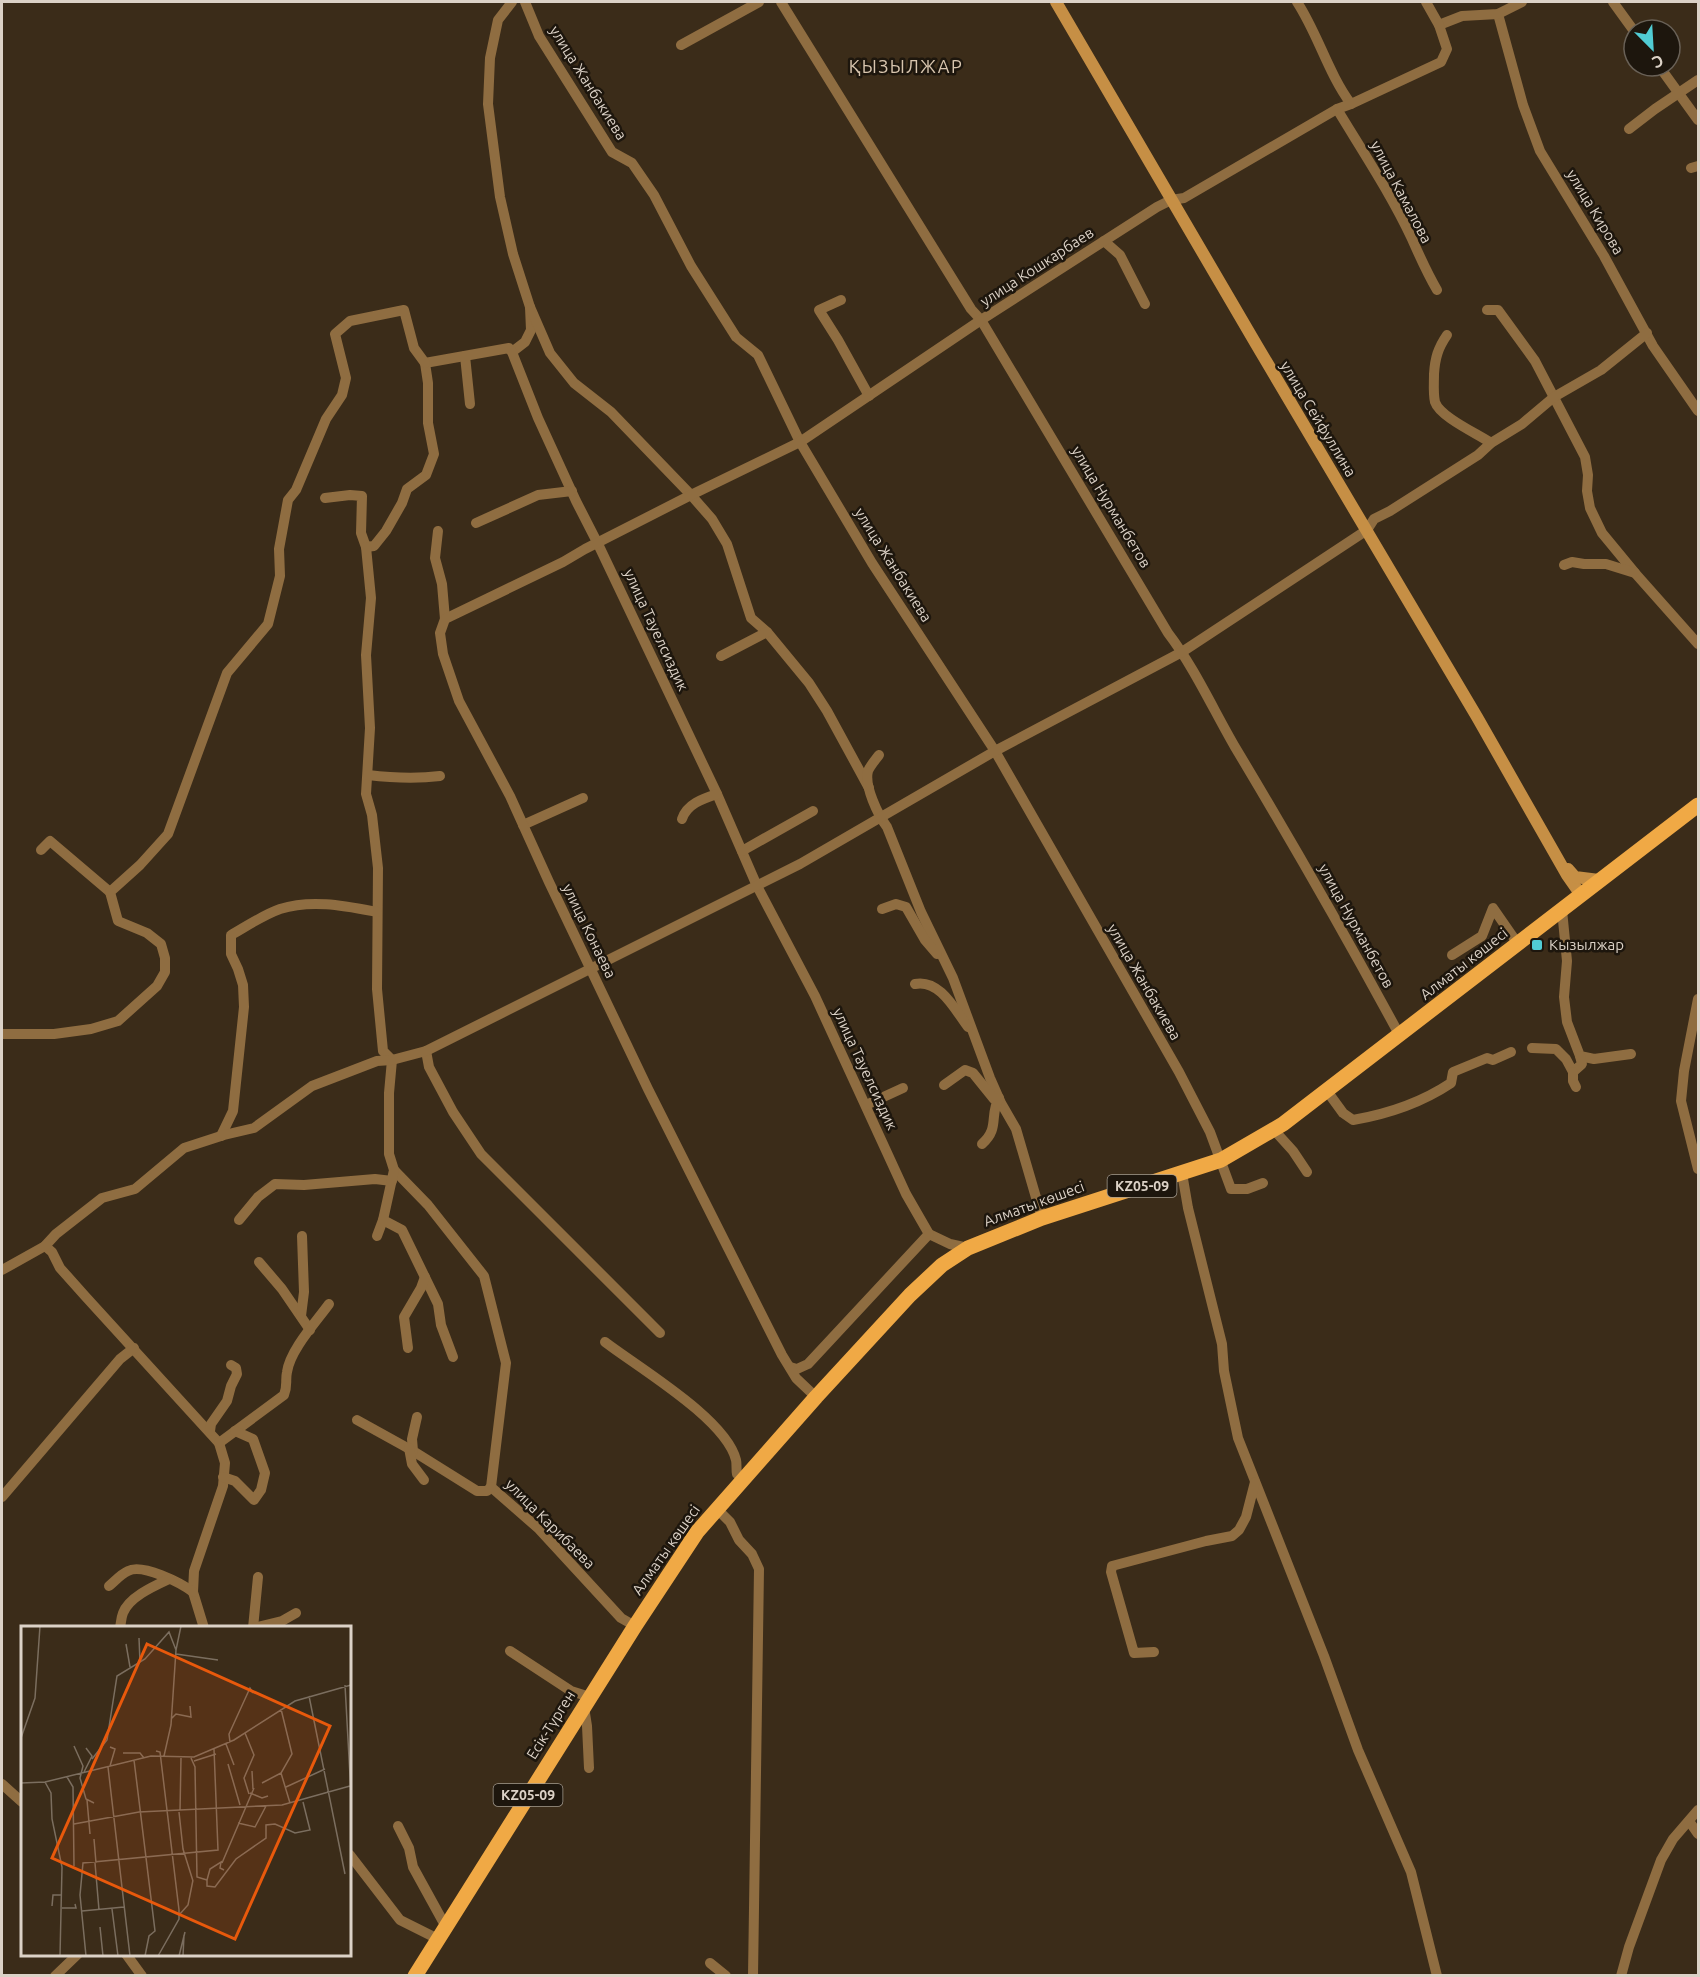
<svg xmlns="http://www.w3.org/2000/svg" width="1700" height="1977" font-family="Ubuntu,sans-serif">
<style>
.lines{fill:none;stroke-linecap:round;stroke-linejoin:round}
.street{stroke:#8f6d41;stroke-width:10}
.secondary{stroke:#c68f45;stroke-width:12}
.primary{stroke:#f0a945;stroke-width:15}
.poi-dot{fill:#51ccd4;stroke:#1d160d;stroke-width:2}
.labels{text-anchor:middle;stroke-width:5;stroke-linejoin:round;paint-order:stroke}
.shield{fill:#1d160d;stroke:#a39a8f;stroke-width:1.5}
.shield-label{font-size:14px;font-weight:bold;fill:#dcd2c7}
.street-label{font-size:15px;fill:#dcd2c7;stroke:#1d160d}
.poi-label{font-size:15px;fill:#dcd2c7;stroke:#1d160d;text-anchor:start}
.quarter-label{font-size:18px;letter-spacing:1.5px;fill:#d8c5ae;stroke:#1d160d}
.inset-road{fill:none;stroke:#7b6e5f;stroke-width:1.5}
.view{fill:#e8590c;fill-opacity:0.15;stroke:#e8590c;stroke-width:3}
.inset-edge{fill:none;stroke:#dcd2c7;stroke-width:3}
</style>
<rect width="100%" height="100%" fill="#3b2c19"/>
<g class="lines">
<g class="street">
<path d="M512 2 498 20 490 58 488 104 500 197 513 254 530 307 531 330 525 342 512 352"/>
<path d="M525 2 539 36 612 152 632 163 654 195 691 266 736 337 758 355 800 442 872 563 995 751 1179 1072 1210 1132 1231 1189H1247L1263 1183"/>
<path d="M781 2 971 309 981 320 1168 633C1194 667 1213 709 1235 747 1292 842 1347 938 1400 1036"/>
<path d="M1297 2C1318 34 1328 73 1351 104"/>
<path d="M1613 2 1634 31"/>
<path d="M1498 14 1523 105 1540 151 1604 256 1653 346 1698 411"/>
<path d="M1439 25 1462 16 1498 14 1522 2"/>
<path d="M681 45 759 2"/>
<path d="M1659 66 1698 120"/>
<path d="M1337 109C1363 152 1391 194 1412 239 1420 257 1427 273 1437 290"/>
<path d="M1629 129 1655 109 1698 80"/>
<path d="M1691 168 1698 166"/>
<path d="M1104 241 1120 255 1145 304"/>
<path d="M841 300 819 310 838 340 869 396"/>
<path d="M530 307 550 353 574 383 611 412 691 495 712 519 727 544 751 618 767 632 809 683 827 711 869 788"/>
<path d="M1487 310H1498L1535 361 1585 457 1588 475 1587 491 1590 508 1602 533 1635 573"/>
<path d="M1447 335C1438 348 1435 358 1434 374 1434 383 1433 393 1435 402 1440 417 1478 434 1491 443"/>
<path d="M465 356 470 404"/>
<path d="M325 498 350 495 362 496 361 533 366 547 374 546 386 531 402 503 407 489 426 475 434 454 428 423V383L425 363 509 348 512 352 538 418 576 501 598 544 717 794 757 886 815 996 906 1194 929 1234 950 1244 968 1248"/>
<path d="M476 523 538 495 572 491"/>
<path d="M438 531 435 558 442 584 445 619"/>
<path d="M366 547 371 598 366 655 370 728 366 794 372 815 378 868 377 989 383 1051 392 1060"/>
<path d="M1564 565 1572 562 1584 564H1606L1635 573 1698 644"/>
<path d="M721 656 767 632"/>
<path d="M879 755C876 759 870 766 868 771 864 786 878 815 887 827L921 912 953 978 990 1078 1001 1103 1016 1129 1042 1218"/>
<path d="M368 775C393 778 416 779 440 776"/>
<path d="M682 819C687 804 702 799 717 794"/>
<path d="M523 825 583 798"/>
<path d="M41 850 50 841 110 892"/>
<path d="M742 851 813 811"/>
<path d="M882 909 896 904 906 907 925 940 937 954"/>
<path d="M1562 910 1567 961 1564 997 1567 1022 1580 1056 1594 1059 1631 1054"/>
<path d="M1452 955 1482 936 1493 908 1518 944"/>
<path d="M915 984C940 979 955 1010 968 1027"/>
<path d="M1698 999 1684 1071 1681 1101 1698 1169"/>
<path d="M2 1034H54L91 1029 118 1021 157 986 165 972V958L161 944 147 933 118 921 110 892 140 865 168 834 227 673 268 624 280 576 279 549 288 500 296 490 326 419 342 395 346 378 335 334 350 321 404 310 414 348 425 363"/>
<path d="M1532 1048 1556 1049 1566 1059 1573 1072 1582 1064 1580 1056"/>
<path d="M426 1051 429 1067 453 1112 481 1154 660 1333"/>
<path d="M1573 1072V1081L1576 1087"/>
<path d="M944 1085 965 1070 973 1073 994 1099 999 1098C989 1116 1000 1128 982 1144"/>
<path d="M1327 1091 1343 1113 1353 1120C1388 1114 1421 1103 1451 1083L1453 1072 1487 1058 1493 1060 1511 1052"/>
<path d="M866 1105 903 1088"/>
<path d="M1274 1130 1293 1151 1307 1172"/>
<path d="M221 1136 233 1111 244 1007 243 985 238 969 231 954V935C247 926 263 915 280 909 312 899 345 906 377 912"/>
<path d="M394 1170 428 1205 484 1276 506 1363 491 1487 539 1529 621 1618 635 1626"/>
<path d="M1182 1173 1188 1208 1222 1344 1224 1371 1238 1438 1324 1656 1358 1750 1411 1872 1437 1976"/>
<path d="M239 1220 258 1197 275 1184 304 1185 375 1179 392 1181"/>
<path d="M383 1220 402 1230 438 1304 441 1325 453 1357"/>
<path d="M377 1236 383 1220 394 1170 389 1154V1093L392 1060"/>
<path d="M45 1246 52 1252 60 1268 85 1296 219 1443 225 1463 223 1486 194 1571 193 1592 204 1628"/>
<path d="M259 1262 282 1289 310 1330"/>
<path d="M2 1270 45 1246 56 1234 102 1198 135 1189 184 1148 224 1135 254 1128 312 1086 377 1061 392 1060 426 1051 800 864 995 751 1182 652 1367 530 1374 519 1390 511 1478 455 1491 443 1522 424 1554 397 1601 370 1647 333"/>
<path d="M301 1316 304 1292 302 1236"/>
<path d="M605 1342C639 1368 726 1419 736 1460 737 1464 736 1469 737 1474L742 1479"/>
<path d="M408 1348 404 1317 421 1288 425 1277"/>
<path d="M790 1367 797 1369 808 1364 929 1234"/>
<path d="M816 1397 796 1378 782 1355 648 1089 549 882 510 796 459 701 443 654 440 633 445 619 563 562 585 549 691 495 800 442 981 320 1157 207 1171 200 1184 198 1337 109 1351 104 1441 62 1447 49 1439 25 1426 2"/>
<path d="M417 1417 412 1439 413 1451 477 1491H487L491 1487"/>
<path d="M357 1420 413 1451"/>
<path d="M210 1431 211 1424 227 1401 231 1386 237 1374 236 1368 231 1365"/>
<path d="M219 1443 284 1395C288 1385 285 1381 287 1372 290 1350 316 1322 329 1304"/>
<path d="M409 1448 412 1464 424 1480"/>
<path d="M223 1477 235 1481 254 1500 261 1490 265 1473 253 1439 235 1431"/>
<path d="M2 1497 120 1359 134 1348"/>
<path d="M717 1509 730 1522 739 1540 752 1554 759 1569 753 1976"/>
<path d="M109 1586C115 1581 121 1574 128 1571 142 1563 181 1583 193 1592"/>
<path d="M120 1628C121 1623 121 1618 123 1613 129 1597 154 1586 169 1579"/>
<path d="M253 1628 258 1577"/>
<path d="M254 1628 282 1621 296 1613"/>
<path d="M510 1651 571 1691 590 1697"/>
<path d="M1154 1652 1134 1653 1111 1572 1112 1566 1206 1541 1232 1536 1239 1530 1246 1517 1255 1482"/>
<path d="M584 1707 587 1726 589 1768"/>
<path d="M2 1784 22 1802"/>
<path d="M1689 1821 1698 1834"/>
<path d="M398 1826 409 1848 413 1867 446 1927"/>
<path d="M350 1855 400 1920 438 1939"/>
<path d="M126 1954 142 1976"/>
<path d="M710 1963 726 1976"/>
<path d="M55 1976 78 1954"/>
<path d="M1621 1976 1629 1947 1661 1860 1673 1839 1698 1810"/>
</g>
<g class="secondary">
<path d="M1056 2 1256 344 1477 717 1567 875 1581 895"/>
<path d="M1568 869 1575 877 1599 880"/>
</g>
<path class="primary" d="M415 1976 635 1626 697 1532 816 1397 910 1295 942 1265 968 1248 1042 1218 1221 1160 1283 1124 1698 805"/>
</g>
<rect class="poi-dot" x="1531" y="939" width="12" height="12" rx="3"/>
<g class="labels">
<g class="shield">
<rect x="1107.5" y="1175" width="69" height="22" rx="4.5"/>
<rect x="493.5" y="1784" width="69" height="22" rx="4.5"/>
</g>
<g class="shield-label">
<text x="1142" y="1191">KZ05-09</text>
<text x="528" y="1800">KZ05-09</text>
</g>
<g class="street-label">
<text transform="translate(588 83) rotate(58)" y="5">улица Жанбакиева</text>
<text transform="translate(1401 192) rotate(62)" y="5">улица Камалова</text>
<text transform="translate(1595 212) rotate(59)" y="5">улица Кирова</text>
<text transform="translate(1037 267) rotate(-33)" y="5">улица Кошкарбаев</text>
<text transform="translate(1318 419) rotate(59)" y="5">улица Сейфуллина</text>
<text transform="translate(1111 507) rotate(59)" y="5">улица Нурманбетов</text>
<text transform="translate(893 565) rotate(58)" y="5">улица Жанбакиева</text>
<text transform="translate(656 630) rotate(65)" y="5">улица Тауелсиздик</text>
<text transform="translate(1356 926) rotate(61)" y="5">улица Нурманбетов</text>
<text transform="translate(589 931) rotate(64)" y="5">улица Конаева</text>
<text transform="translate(1464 964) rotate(-38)" y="5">Алматы көшесі</text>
<text transform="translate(1144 982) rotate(60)" y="5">улица Жанбакиева</text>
<text transform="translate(865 1069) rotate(65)" y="5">улица Тауелсиздик</text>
<text transform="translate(1034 1204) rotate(-20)" y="5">Алматы көшесі</text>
<text transform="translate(550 1524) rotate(45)" y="5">улица Карибаева</text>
<text transform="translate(666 1550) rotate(-55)" y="5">Алматы көшесі</text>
<text transform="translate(551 1725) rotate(-58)" y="5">Есік-Түрген</text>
</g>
<g class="poi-label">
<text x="1549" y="950">Кызылжар</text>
</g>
<g class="quarter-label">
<text x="906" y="73">ҚЫЗЫЛЖАР</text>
</g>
</g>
<g transform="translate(21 1626)">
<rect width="330" height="330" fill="#3b2c19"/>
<path class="inset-road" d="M118 12 119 36M105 18 109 41M155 24 160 0M155 28 197 34M324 59 330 168M288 70 324 248M260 83 271 128 260 147 269 177M150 93 155 88 170 91 169 80M224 107 233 129 223 152 228 168M0 112 14 72 19 0M209 116 208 108 229 62 232 67M205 118 213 139M53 120 62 140 59 152 65 173 73 177M89 121 94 123 89 140M135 125 139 126 158 284V293L137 330M102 127H119L123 132M170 132 174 141 176 251 186 254 189 243 200 236 199 242 203 244M71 133 86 114 96 50 124 33 148 6 155 24 150 99 143 130M113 134 134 305 128 310 124 330M173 135 195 128M207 138 219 179M87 141 109 330M231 145 232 163M63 146 71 130 65 122M46 151 52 161 53 240M24 156 30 167 31 193 41 241 39 330M0 157 24 156 130 130 173 131 213 114 274 75 330 59M241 157 260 147M265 161 304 143M229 167 241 172 247 170M66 174 69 208M159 185 160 132M158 186 162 223 172 255M217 197 234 201 245 180M53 198 118 186 261 179 329 160M73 213 75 237M74 237 78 284M201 237 233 162M186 254V260L194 261 215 233 245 212V199L254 198 274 207 289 204 282 176M31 280 32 269H41M41 282H55L54 278M91 283 97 330M61 285 103 281M158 289 167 279 172 254M79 301 82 330M65 330 59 269 62 237 197 224 193 123M158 330 164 306M162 330 163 309"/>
<path class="view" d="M126 18 309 100 214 313 31 232Z"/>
<rect width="330" height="330" class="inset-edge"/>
</g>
<rect width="1700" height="1977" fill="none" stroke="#dcd2c7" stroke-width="6"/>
<g transform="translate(1652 48) rotate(156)"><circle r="28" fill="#1d160d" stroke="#696157" stroke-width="1.5"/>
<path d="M0-4.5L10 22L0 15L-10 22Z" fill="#51ccd4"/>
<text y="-9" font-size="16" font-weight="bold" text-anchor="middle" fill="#dcd2c7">С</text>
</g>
</svg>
